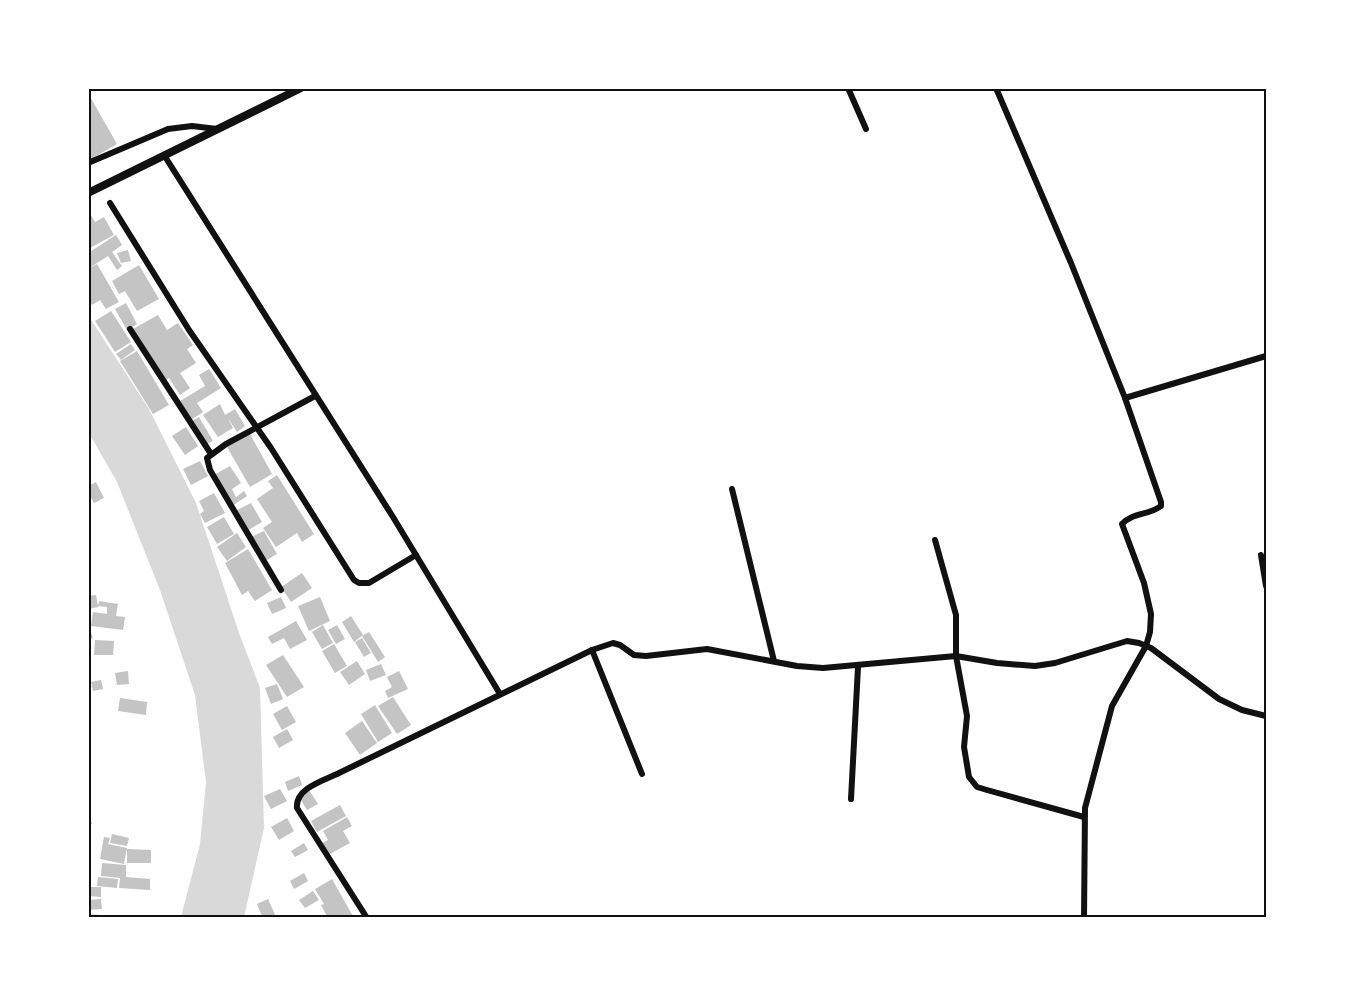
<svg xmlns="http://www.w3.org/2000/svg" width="1355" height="1006" font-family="'Roboto Serif',serif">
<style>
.water{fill:#d9d9d9}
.building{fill:#c4c4c4}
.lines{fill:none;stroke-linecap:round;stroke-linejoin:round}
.minor{stroke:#111;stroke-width:6}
.tertiary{stroke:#111;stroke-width:8}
.neatline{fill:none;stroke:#111;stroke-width:2}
</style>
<rect width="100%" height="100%" fill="#fff"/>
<path class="water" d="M88 315 149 409 196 503 239 633 260 688 264 828 244 917H181L200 844 206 782 195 695 160 590 117 482 89 433Z"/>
<g class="building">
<path d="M88 93 117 144 91 159 88 153Z"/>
<path d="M88 210 95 222 104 217 114 235 88 249Z"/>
<path d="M116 235 122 245 112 252 122 266 117 270 108 256 91 267 88 263V253Z"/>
<path d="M128 250 131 261 121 263 117 253Z"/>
<path d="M97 264 119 302 106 309 100 300 92 305 88 299V269Z"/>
<path d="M139 265 159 299 137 311 125 291 119 294 112 281Z"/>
<path d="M126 303 137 324 127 330 115 309Z"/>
<path d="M111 311 131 342 115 352 95 321Z"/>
<path d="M158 315 167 330 178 323 193 345 187 349 196 363 180 373 190 388 180 395 169 378 166 380 133 329Z"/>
<path d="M131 344 135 350 121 360 116 354Z"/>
<path d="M137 351 169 405 153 414 120 361Z"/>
<path d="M209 369 221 388 197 403 203 412 191 420 180 401 205 386 199 375Z"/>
<path d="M220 404 225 415 235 409 245 426 237 432 228 418 233 428 218 437 203 415Z"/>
<path d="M199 417 213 441 207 444 192 421Z"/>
<path d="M186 427 198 446 185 455 172 436Z"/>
<path d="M250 434 272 474 250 487 227 447Z"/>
<path d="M200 461 208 476 191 485 183 469Z"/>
<path d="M230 466 241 483 232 489 236 497 244 491 247 496 232 506 214 475Z"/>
<path d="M277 475 314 534 302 542 297 533 276 547 263 528 272 522 257 499 273 488 268 481Z"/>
<path d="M96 482 104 498 94 503 88 492V486Z"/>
<path d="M214 493 225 513 205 523 200 514 204 511 199 501Z"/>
<path d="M251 503 262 522 247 531 235 511Z"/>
<path d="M224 517 234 534 217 544 207 527Z"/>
<path d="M264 531 277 554 265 561 251 537Z"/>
<path d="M237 533 246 547 227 561 217 547Z"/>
<path d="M248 549 272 590 255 601 248 591 242 595 225 563Z"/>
<path d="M302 573 312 588 291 602 281 587Z"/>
<path d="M96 595 98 606 99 601 118 604 116 616 125 617 123 630 91 626 93 612 107 614V607L98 606 99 607 88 609V596Z"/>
<path d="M281 597 286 608 272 614 267 603Z"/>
<path d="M320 597 330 621 309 631 298 606Z"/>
<path d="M351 616 363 635 354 642 342 622Z"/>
<path d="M296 621 307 640 290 649 284 638 272 644 268 637Z"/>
<path d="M88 624 93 638 88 639Z"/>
<path d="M323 625 333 643 322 649 312 632Z"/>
<path d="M337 625 345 639 336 644 328 630Z"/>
<path d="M369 632 385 657 378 662 362 636Z"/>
<path d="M362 638 371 653 364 657 355 642Z"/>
<path d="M95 640 114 641 113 655H94Z"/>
<path d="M334 644 347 666 335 673 322 651Z"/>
<path d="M283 655 304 687 287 697 266 665Z"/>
<path d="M357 661 365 674 349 685 340 672Z"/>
<path d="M381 664 386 675 370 681 366 670Z"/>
<path d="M128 671 129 684 117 685 115 673Z"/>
<path d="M399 671 408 689 388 698 385 691 392 687 387 677Z"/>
<path d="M101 680 103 689 93 691 91 682Z"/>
<path d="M277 684 283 699 271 704 265 688Z"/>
<path d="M393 697 411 725 397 734 378 706Z"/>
<path d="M120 698 147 702 146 715 118 711Z"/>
<path d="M375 705 392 733 378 742 361 714Z"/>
<path d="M287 706 296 722 282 730 273 714Z"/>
<path d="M362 721 377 743 360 755 345 733Z"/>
<path d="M287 729 293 740 279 748 273 737Z"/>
<path d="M299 776 302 785 288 791 285 782Z"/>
<path d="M280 789 287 801 271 809 264 796Z"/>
<path d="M309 790 318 804 307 810 299 797Z"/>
<path d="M88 803H91V816H89L92 824 88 825Z"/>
<path d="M340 805 346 816 317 832 311 821Z"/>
<path d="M347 817 352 826 343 831 350 843 328 855 322 843 328 840 323 831Z"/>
<path d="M287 818 294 831 279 840 271 827Z"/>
<path d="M112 834 129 838 127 846 110 843Z"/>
<path d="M104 837 110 838 108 844 127 848 124 864 100 859Z"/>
<path d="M304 843 308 850 295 857 291 851Z"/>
<path d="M127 849 151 850V863H127Z"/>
<path d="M102 863 126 865V877L150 879V890L119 888 120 878 101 876Z"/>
<path d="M304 873 308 881 294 889 290 881Z"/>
<path d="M98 877 118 879 117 888 97 886Z"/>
<path d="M332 879 354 918H328L321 905 324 904 315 889Z"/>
<path d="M88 887H101V897L88 896Z"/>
<path d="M313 891 319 900 305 908 299 900Z"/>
<path d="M101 899 102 909 88 910V900Z"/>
<path d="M268 899 276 917 258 918 262 916 257 904Z"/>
<path d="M89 914 100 915 99 918H88Z"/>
</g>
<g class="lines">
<g class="minor">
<path d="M848 88 866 129"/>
<path d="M996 88 1071 263 1125 398 1161 502V506C1150 515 1131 513 1122 524L1144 583 1151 614 1150 632 1146 646 1112 706 1085 808 1084 918"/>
<path d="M164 155 393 517 500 694"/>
<path d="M88 163 168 129 192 126 217 129"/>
<path d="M110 203 189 330 271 448 354 580 359 583H369L416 555"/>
<path d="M130 329 211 454"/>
<path d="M1125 398 1266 356"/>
<path d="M732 489 774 661"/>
<path d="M935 540 956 615V656L967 716 964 747 969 777 977 787 987 790 1084 817"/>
<path d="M1261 555 1266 586"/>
<path d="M281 590 210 470 207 458 226 444 315 396"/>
<path d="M592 650 642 774"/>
<path d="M851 799 858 667"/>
<path d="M367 918 297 808C295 789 322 781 337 774L592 650 613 643 620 645 634 655 646 656 707 649 797 666 823 668 956 656 997 663 1035 666 1055 663 1127 641 1139 643 1151 648 1219 699 1242 710 1266 716"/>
</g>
<path class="tertiary" d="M88 193 301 88"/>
</g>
<rect width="1355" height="1006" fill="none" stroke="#ffffff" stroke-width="180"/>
<rect x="90" y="90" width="1175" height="826" class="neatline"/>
</svg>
